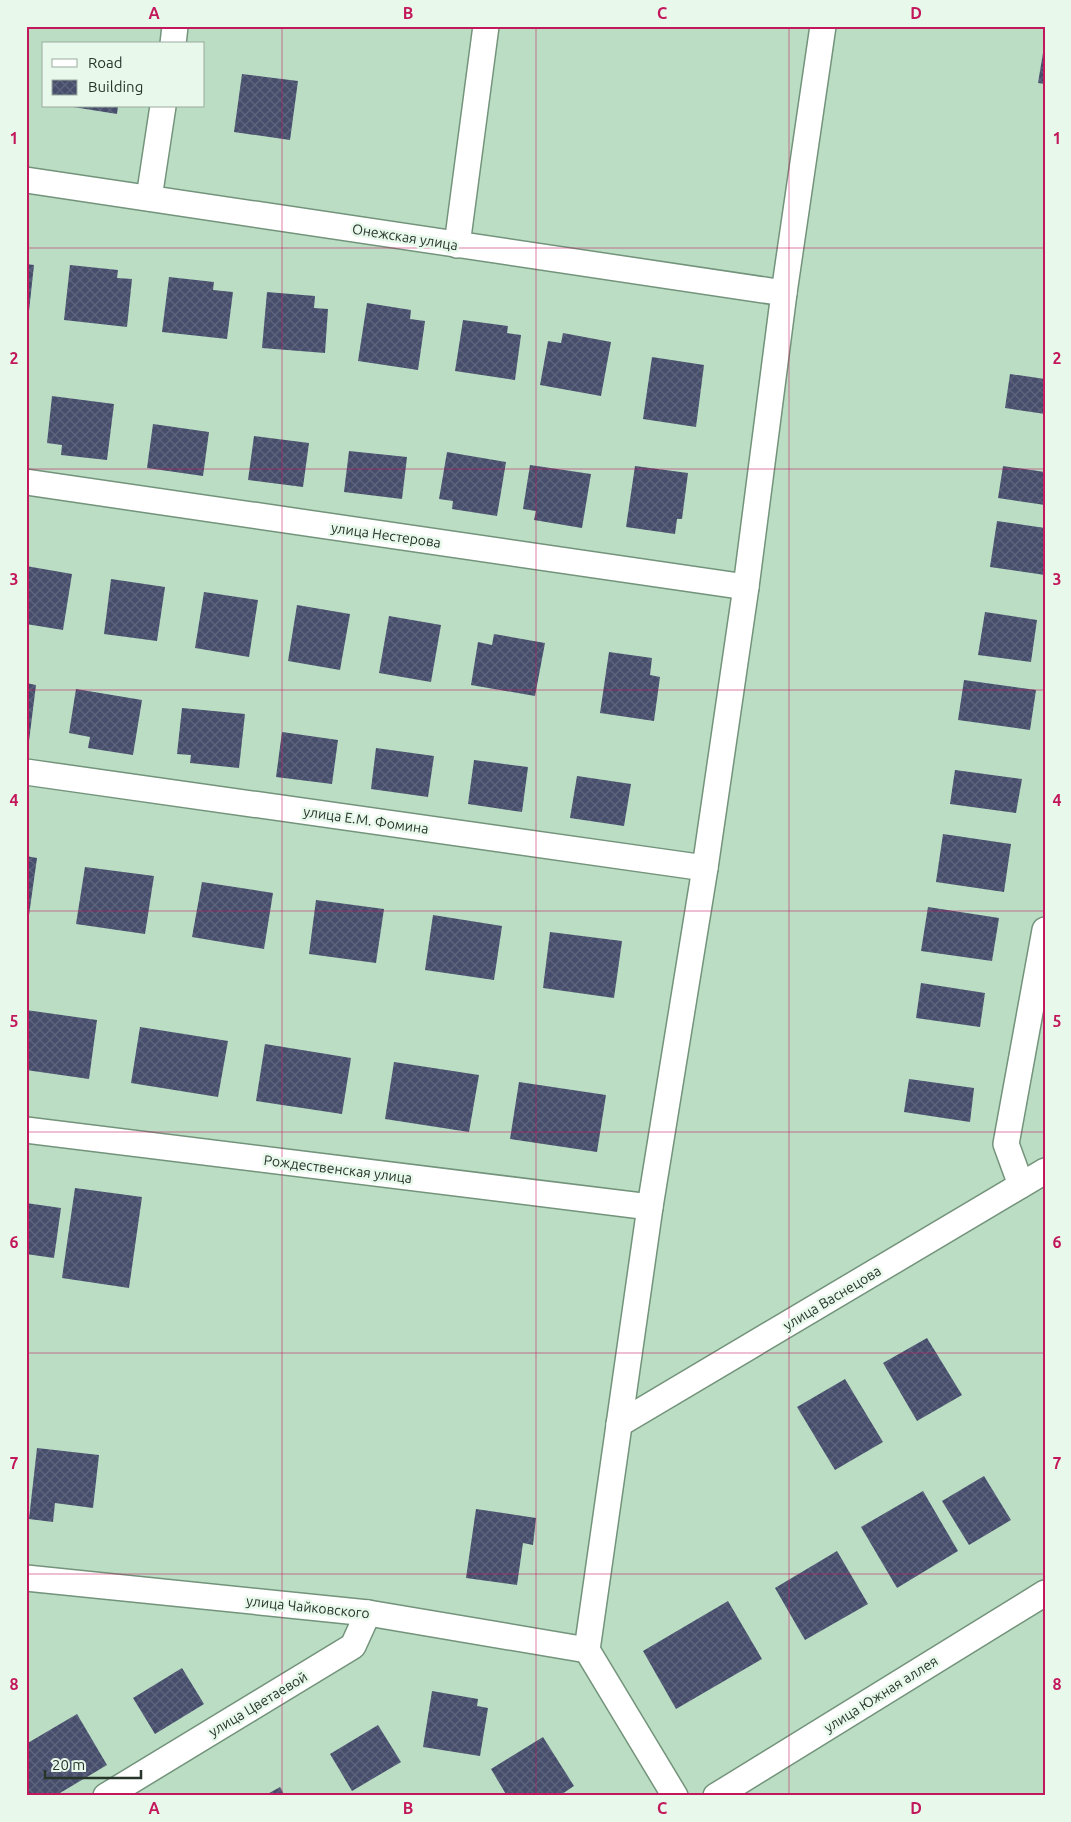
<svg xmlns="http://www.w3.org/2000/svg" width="1071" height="1822" font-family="Ubuntu,sans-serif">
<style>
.building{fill:url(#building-cross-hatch)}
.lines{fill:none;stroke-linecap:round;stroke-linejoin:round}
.minor-casing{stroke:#73937b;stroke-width:28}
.minor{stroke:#fff;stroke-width:25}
.grid{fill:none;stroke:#c2185b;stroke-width:1;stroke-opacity:0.55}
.labels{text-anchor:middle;stroke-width:5;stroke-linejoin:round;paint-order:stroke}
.street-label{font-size:14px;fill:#27352b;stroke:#e8f9ec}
.neatline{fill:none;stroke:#c2185b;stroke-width:2}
.grid-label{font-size:16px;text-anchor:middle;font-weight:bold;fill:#c2185b}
</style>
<defs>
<pattern id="building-cross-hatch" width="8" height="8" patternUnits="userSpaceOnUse" patternTransform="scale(1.25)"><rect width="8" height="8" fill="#464e6c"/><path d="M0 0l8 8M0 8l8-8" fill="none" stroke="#5e657d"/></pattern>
</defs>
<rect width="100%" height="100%" fill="#bbddc4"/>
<g class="building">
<path d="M1044 47H1045V84L1038 83Z"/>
<path d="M242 74 298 81 290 140 234 132Z"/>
<path d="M67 106H118L117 114Z"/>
<path d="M26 264 34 265 29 311H26Z"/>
<path d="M70 265 118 270 117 278 132 279 127 327 64 320Z"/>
<path d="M169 277 214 282 213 290 233 292 227 339 162 332Z"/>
<path d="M267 292 315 296 314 308 328 309 325 353 262 348Z"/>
<path d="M367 303 411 310 410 319 425 321 418 370 358 361Z"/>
<path d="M463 320 508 326 507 333 521 335 515 380 455 371Z"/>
<path d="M563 333 611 342 601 396 540 385 548 341 561 343Z"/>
<path d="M652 357 704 365 696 427 643 419Z"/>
<path d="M1010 374 1045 379V414L1005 408Z"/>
<path d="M52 396 114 404 107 460 61 455 62 445 47 443Z"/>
<path d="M153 424 209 432 203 476 147 468Z"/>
<path d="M254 436 309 443 303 487 248 480Z"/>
<path d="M349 451 407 457 402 499 344 492Z"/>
<path d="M447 452 506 462 497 516 452 509 453 501 439 499Z"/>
<path d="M530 465 591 474 582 528 534 520 536 511 523 509Z"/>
<path d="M635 466 688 473 682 519H677L675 534 626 527Z"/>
<path d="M1003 466 1045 472V505L998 498Z"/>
<path d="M997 521 1045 528V575L990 567Z"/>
<path d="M26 566 72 574 63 630 26 624Z"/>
<path d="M111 579 165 587 157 641 104 634Z"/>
<path d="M204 592 258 600 249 657 195 648Z"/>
<path d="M297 605 350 614 340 670 288 661Z"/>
<path d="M985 612 1037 620 1031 662 978 655Z"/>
<path d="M389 616 441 625 431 682 379 673Z"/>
<path d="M494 634 545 643 535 696 471 685 478 642 492 645Z"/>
<path d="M609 652 652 658 650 675 660 677 654 721 600 713Z"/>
<path d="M964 680 1036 690 1030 730 958 720Z"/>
<path d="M26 683 36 685 29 741 26 740Z"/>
<path d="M76 689 142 700 133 755 88 748 90 737 69 733Z"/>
<path d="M182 708 245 714 239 768 190 763 191 755 177 754Z"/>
<path d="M282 732 338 740 332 784 276 777Z"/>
<path d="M376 748 434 756 428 797 371 789Z"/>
<path d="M474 760 528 767 522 812 468 804Z"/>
<path d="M955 770 1022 779 1016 813 950 804Z"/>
<path d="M577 776 631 784 624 826 570 818Z"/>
<path d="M943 834 1011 844 1004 892 936 882Z"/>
<path d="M26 856 37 858 29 915H26Z"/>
<path d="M85 867 154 876 145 934 76 924Z"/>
<path d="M202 882 273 893 264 949 192 937Z"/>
<path d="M316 900 384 909 376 963 309 954Z"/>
<path d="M928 907 999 918 992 961 921 951Z"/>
<path d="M433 915 502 926 494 980 425 970Z"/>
<path d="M550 932 622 941 614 998 543 988Z"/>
<path d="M921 983 985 993 980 1027 916 1018Z"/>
<path d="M26 1010 97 1020 89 1079 26 1070Z"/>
<path d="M140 1027 228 1041 218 1097 131 1083Z"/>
<path d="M265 1044 351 1058 342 1114 256 1101Z"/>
<path d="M394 1062 479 1075 469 1132 385 1119Z"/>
<path d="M909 1079 974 1088 970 1122 904 1112Z"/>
<path d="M519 1082 606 1095 597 1152 510 1139Z"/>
<path d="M75 1188 142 1197 129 1288 62 1278Z"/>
<path d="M26 1203 61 1208 54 1258 26 1254Z"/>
<path d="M927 1338 962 1395 917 1421 883 1363Z"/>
<path d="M845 1379 883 1442 835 1470 797 1407Z"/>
<path d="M37 1448 99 1455 93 1508 55 1503 53 1522 29 1519Z"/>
<path d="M984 1476 1011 1520 969 1545 942 1501Z"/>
<path d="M923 1491 958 1551 897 1588 861 1527Z"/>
<path d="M476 1509 536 1518 533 1545 523 1543 517 1585 466 1578Z"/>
<path d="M837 1551 868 1604 805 1640 775 1588Z"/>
<path d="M728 1601 762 1659 676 1709 643 1651Z"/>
<path d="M182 1668 204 1704 155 1734 133 1698Z"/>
<path d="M432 1691 478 1699 477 1706 488 1708 480 1756 423 1747Z"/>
<path d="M77 1714 107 1765 55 1796H26V1744Z"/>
<path d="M378 1725 401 1762 352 1791 330 1754Z"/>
<path d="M543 1737 574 1786 559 1796H507L491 1769Z"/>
<path d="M280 1787 285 1796H264Z"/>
</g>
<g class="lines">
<g class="minor-casing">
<g id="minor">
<path d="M173 44 175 26"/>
<path d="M26 180 784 293"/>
<path d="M149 198 163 106"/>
<path d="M457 245 486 26"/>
<path d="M26 482 746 587"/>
<path d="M26 772 705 868"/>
<path d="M26 1130 650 1207"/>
<path d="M1021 1185 1006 1144 1045 930"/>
<path d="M619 1424 1045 1171"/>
<path d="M26 1578 368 1613 587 1650"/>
<path d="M106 1796 353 1646 368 1613"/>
<path d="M675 1796 587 1650 650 1207 705 868 746 587 784 293 823 26"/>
<path d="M716 1796 1045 1593"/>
</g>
</g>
<use href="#minor" class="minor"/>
</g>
<path class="grid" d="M282 26V1796M536 26V1796M789 26V1796M26 248H1045M26 469H1045M26 690H1045M26 911H1045M26 1132H1045M26 1353H1045M26 1574H1045"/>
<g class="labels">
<g class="street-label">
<text transform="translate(405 237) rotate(9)" y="5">Онежская улица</text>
<text transform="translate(386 535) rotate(8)" y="5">улица Нестерова</text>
<text transform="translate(366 820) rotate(8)" y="5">улица Е.М. Фомина</text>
<text transform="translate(338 1169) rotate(7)" y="5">Рождественская улица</text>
<text transform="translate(832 1298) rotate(-31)" y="5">улица Васнецова</text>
<text transform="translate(308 1607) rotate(6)" y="5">улица Чайковского</text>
<text transform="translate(881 1694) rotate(-32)" y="5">улица Южная аллея</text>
<text transform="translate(258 1704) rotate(-31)" y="5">улица Цветаевой</text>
</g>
</g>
<rect width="1071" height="1822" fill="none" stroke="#e8f9ec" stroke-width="55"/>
<rect x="42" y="42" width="162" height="65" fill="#e8f9ec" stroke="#9bab9f"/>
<rect x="52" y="59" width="25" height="8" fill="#ffffff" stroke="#9bab9f"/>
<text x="88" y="68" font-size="15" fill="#27352b">Road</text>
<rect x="52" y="80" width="25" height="15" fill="url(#building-cross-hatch)" stroke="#9bab9f"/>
<text x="88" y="92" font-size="15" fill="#27352b">Building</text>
<path d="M45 1770v8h96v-8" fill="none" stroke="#27352b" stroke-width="2.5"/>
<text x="52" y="1770" font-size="15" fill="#27352b" stroke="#e8f9ec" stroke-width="4" paint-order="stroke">20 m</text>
<rect x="28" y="28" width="1016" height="1766" class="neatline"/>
<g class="grid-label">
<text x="154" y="19">A</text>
<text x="408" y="19">B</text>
<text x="662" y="19">C</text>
<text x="916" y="19">D</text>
<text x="14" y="144">1</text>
<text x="1057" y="144">1</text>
<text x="14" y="364">2</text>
<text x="1057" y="364">2</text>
<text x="14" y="585">3</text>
<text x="1057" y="585">3</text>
<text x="14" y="806">4</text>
<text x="1057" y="806">4</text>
<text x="14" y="1027">5</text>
<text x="1057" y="1027">5</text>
<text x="14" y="1248">6</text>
<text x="1057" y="1248">6</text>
<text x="14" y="1469">7</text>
<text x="1057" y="1469">7</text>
<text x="14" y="1690">8</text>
<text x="1057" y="1690">8</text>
<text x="154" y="1814">A</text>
<text x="408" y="1814">B</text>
<text x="662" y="1814">C</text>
<text x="916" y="1814">D</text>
</g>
</svg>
